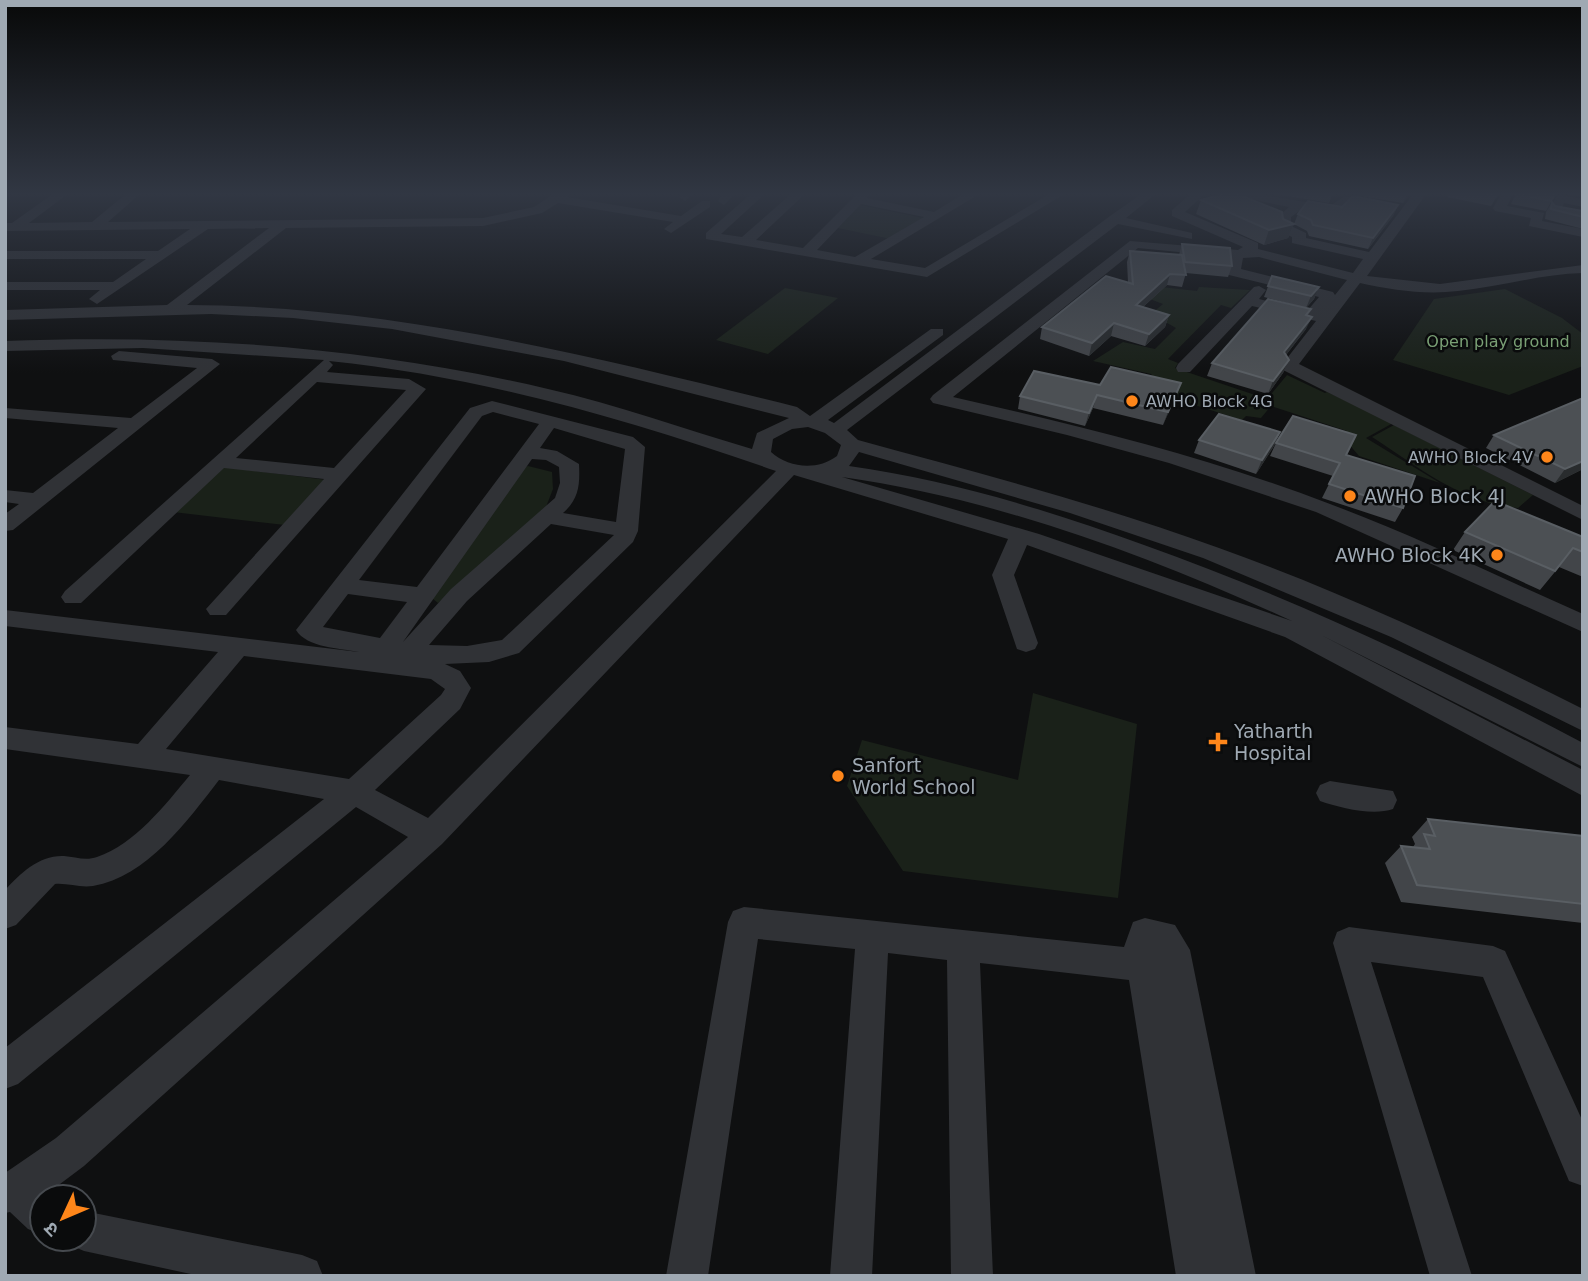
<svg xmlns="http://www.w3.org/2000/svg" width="1588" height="1281" font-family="'DejaVu Sans','Noto Sans Devanagari',sans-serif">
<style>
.green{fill:#1a2119}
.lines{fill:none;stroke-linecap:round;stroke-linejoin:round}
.minor{fill:#303236;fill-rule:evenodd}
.wall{fill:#424549}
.shaded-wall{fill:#292c2e}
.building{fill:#4c5054;stroke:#595e63;stroke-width:2}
.poi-dot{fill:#fe861a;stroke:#0a0b0c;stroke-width:2.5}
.labels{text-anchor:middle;stroke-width:5;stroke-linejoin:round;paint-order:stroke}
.far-park-label{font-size:16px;fill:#7aa075;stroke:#0a0b0c}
.far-poi-label{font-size:16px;fill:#9fa9b3;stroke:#0a0b0c;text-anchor:start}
.poi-label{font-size:19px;fill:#9fa9b3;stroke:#0a0b0c;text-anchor:start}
</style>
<rect width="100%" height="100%" fill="#0f1011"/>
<g class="green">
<path d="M860 205 923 218 891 239 838 228Z"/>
<path d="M1143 285 1197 291 1199 287 1250 290 1231 308 1221 305 1168 359 1178 363 1175 368 1267 399 1287 375 1325 393 1327 392 1393 423 1366 438 1440 483 1359 456 1342 436 1347 431 1271 406 1261 418 1246 416 1242 420 1182 401 1177 404 1174 403 1177 396 1168 393 1151 374 1093 361 1123 342 1155 349 1176 328 1151 314 1163 304 1142 296Z"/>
<path d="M785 288 838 298 768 354 716 340Z"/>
<path d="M1505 289 1562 318 1583 334V366L1509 395 1393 360 1434 299Z"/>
<path d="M1394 425 1533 495 1518 508C1463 504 1417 466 1372 437Z"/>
<path d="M528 466 552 472 553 489 544 512 438 603 428 595 517 470Z"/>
<path d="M224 467 327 480 285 525 173 512Z"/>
<path d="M1033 693 1137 724 1118 898 903 871 847 786 862 740 1018 780Z"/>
</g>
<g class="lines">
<g class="minor">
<path d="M54 193H69L29 223 92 222 127 193H141L108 222 483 218 534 207 555 193H570L567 197 681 216 702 201H710V207L671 233 664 229 673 222 558 203 542 213 483 226 286 228 187 305C395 306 596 357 797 407L810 416 931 329H943V335L828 420 834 423 1110 216 1143 193H1157L1126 218 1192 233V239L1118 224 847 430 858 440C979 473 1101 505 1219 548 1344 593 1464 649 1583 709V731L1391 637 1203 558 1070 513 859 452 849 466C950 480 1048 510 1144 545 1296 599 1441 668 1583 743V767L1321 635 1583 770V796L1285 637 1027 545 1014 575 1038 643 1035 649 1026 652 1017 649 992 575 1008 539 794 475 442 844 84 1166 48 1193 52 1197H42V1235L28 1229 10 1212 5 1213V1173L56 1138 408 837 356 807 18 1084 5 1089V1048L324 799 219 780C188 820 147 877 93 886 80 888 68 883 55 884L16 925 5 929V890C21 873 39 855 64 856 75 857 86 861 97 857 135 844 165 805 190 775L5 749V727L138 744 218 652 5 626V610L359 652C340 648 307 648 296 630L470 408 492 401 633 437 645 447 638 531 633 542 519 653 489 662 445 664 460 671 471 688 460 709 375 790 428 818 776 471C630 420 483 377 329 361L333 365 327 372 409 379 426 389 226 615H210L206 609 324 479 224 468 81 603H65L61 597 65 591 324 360 143 348 5 351V341C189 334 369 347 548 389 618 405 684 429 752 449L757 433 789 418 564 361 392 329 293 318 211 314 5 320V310L167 305 269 228 208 229 97 304 89 299 100 290H5V282H113L146 259H5V251H158L190 229 5 231V223H12ZM317 382 406 390 334 468 236 458ZM493 412 539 424 417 587 359 580 482 416ZM808 427 825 433 841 445 837 456C817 471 789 468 771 452L773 439 792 429ZM554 428 625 449 616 522 563 513C579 499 580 485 579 464L557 451 540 448ZM532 459 546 460 559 467 560 483 555 498 451 589 403 642ZM842 477C998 499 1149 556 1292 621L1039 534ZM551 524 614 535 502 640 467 646 429 645 467 601ZM348 594 407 602 380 638 323 627ZM244 656 431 679 445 689 441 695 349 779 166 749Z"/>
<path d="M682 193H695L685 201 679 197Z"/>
<path d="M723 193H736L724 205 718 201Z"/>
<path d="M752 193H766L721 234 742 237 792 193H806L756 240 803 248 858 193H871L867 198 934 212 965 193H981L871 259 925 268 1051 193H1066L927 277 706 239V233ZM861 204 924 217 855 257 817 250Z"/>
<path d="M1192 193H1206L1185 212 1258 243V249L1353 273 1363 259 1292 243V237L1279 231V216L1289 207 1220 193H1251L1330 206 1345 196 1386 204 1388 207 1382 211 1348 204 1333 214 1302 209 1291 217V226L1306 233V238L1369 252 1414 193H1427L1367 276 1440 284 1583 265V273C1540 274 1500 287 1458 291 1425 295 1392 290 1360 283L1299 364 1583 506V520L1283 370 1281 366 1316 321 1252 306 1190 372H1178L1176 368 1178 364 1254 287 1259 286 1266 290 1259 299 1307 311 1319 297 1229 275V257L1138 248 953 397C1080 426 1208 457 1330 504 1416 536 1499 577 1583 614V632L1316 512 1169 463 1067 435 933 403 930 399 933 395 1130 241 1238 250 1243 247 1172 216V210ZM1259 257 1347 280 1335 295 1333 292 1241 269 1243 258Z"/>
<path d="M1502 193H1514L1507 206 1544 213 1542 221 1583 229V237L1529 226 1531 218 1495 211 1493 208Z"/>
<path d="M1561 195 1583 199V207L1564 203 1562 208 1583 212V220L1550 213 1548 210 1557 196Z"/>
<path d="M119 351 212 359 220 364 13 530 5 531V514L19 504 5 502V490L33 493 118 428 5 418V408L131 418 197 368 113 360 111 356Z"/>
<path d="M1330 781 1393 791 1397 800 1393 809C1373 816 1340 808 1320 801L1316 793 1320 785Z"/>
<path d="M744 907 1124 947 1133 922 1145 918 1175 925 1190 950 1256 1276H1176L1129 980 980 963 993 1276H951L947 960 888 953 872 1276H830L855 949 758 939 708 1276H666L728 922 733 911Z"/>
<path d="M1349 927 1493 946 1505 951 1583 1122V1186L1569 1181 1483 977 1371 962 1472 1276H1430L1333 943 1337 932Z"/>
<path d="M84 1211 302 1255 317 1261 323 1276H200L84 1251 70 1245 67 1239H84Z"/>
</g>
</g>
<g class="wall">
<path d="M1270 193H1333L1329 203Z"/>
<path d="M1361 193H1411L1403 203 1360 196Z"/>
<path d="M1449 193H1499L1491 206 1447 197Z"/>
<path d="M1516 193H1583V196L1556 193 1546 211 1511 204Z"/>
<path d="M1201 200 1283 219 1294 224 1288 238 1264 245 1196 214Z"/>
<path d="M1552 202 1555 206 1583 211V229L1545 219 1546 212Z"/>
<path d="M1398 205 1393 216 1368 249 1309 236 1307 231 1294 224 1298 214 1342 207Z"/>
<path d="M1182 244 1232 266 1228 277 1186 273 1182 287 1167 285 1143 307 1169 315 1165 327 1145 346 1111 336 1089 356 1040 339 1042 327 1128 282 1127 262 1130 251 1179 255Z"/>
<path d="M1272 276 1319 287 1314 299 1306 308 1264 297Z"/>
<path d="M1308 316 1306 329 1286 355 1289 360 1283 373 1268 394 1207 376 1212 363Z"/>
<path d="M1181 383 1163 425 1093 408 1085 426 1018 409 1020 396 1100 385Z"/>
<path d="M1280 432 1274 446 1256 474 1194 453 1199 440Z"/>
<path d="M1494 435 1583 469 1555 483 1486 448Z"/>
<path d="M1276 443 1346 455 1403 508 1395 522 1322 498 1333 476 1270 456Z"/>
<path d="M1465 532 1583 537V577L1559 567 1540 590 1453 550Z"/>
<path d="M1428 819 1583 836V923L1401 902 1385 863 1401 846 1413 847 1415 844 1412 837Z"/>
</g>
<g class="shaded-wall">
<path d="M1407 193H1411L1403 203Z"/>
<path d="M1398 205 1393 216 1368 249 1373 238Z"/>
<path d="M1294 224 1288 238 1264 245 1269 230Z"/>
<path d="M1170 274 1167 285 1132 317 1136 305Z"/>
<path d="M1319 287 1314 299 1306 308 1311 296Z"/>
<path d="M1169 315 1165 327 1145 346 1149 334Z"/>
<path d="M1312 317 1306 329 1279 364 1284 352Z"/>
<path d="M1114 323 1111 336 1089 356 1092 343Z"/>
<path d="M1289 360 1283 373 1268 394 1273 381Z"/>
<path d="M1181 383 1176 396 1163 425 1168 412Z"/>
<path d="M1097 395 1093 408 1085 426 1089 413Z"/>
<path d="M1280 432 1274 446 1256 474 1262 460Z"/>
<path d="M1583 461V469L1555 483 1565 469Z"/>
</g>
<g class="building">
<path d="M1228 193H1235L1282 212 1283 219 1294 224 1269 230 1201 200Z"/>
<path d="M1482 193H1498L1496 196Z"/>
<path d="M1517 193H1556L1551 201 1516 194Z"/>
<path d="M1353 196 1398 205 1373 238 1313 225 1311 220 1298 214 1308 201 1342 207Z"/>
<path d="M1552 202 1555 206 1583 211V217L1551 209Z"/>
<path d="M1182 244 1230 248 1232 266 1185 262Z"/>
<path d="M1130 251 1182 255 1186 275 1170 274 1136 305 1169 315 1149 334 1114 323 1092 343 1042 327 1106 276 1133 284Z"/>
<path d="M1272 276 1319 287 1311 296 1268 286Z"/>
<path d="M1268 299 1311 309 1306 315 1312 317 1284 352 1289 360 1273 381 1212 363Z"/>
<path d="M1111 367 1181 383 1168 412 1097 395 1089 413 1020 396 1034 371 1100 385Z"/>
<path d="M1583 398V461L1565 469 1494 435Z"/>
<path d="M1219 414 1280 432 1262 460 1199 440Z"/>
<path d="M1293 416 1356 435 1346 455 1415 476 1403 508 1329 484 1340 463 1276 443Z"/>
<path d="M1495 501 1583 537V552L1573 548 1555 571 1465 532Z"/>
<path d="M1428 819 1583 836V904L1417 885 1401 846 1430 849 1424 834 1435 836Z"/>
</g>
<linearGradient id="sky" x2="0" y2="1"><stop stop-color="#080909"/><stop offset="0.52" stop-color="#313743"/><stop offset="1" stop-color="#313743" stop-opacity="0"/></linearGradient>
<rect width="1588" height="373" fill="url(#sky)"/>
<g class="poi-dot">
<circle cx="1132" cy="401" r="7"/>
<circle cx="1547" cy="457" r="7"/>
<circle cx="1350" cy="496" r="7"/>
<circle cx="1497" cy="555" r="7"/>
<path d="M1214.5 731.5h7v7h7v7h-7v7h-7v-7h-7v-7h7z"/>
<circle cx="838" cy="776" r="7"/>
</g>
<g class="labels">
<g class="far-park-label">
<text x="1498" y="347">Open play ground</text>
</g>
<g class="far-poi-label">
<text x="1146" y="407">AWHO Block 4G</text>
<text x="1533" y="463" text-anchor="end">AWHO Block 4V</text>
</g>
<g class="poi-label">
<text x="1364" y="503">AWHO Block 4J</text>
<text x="1483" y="562" text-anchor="end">AWHO Block 4K</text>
<text x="1234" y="738">Yatharth<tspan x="1234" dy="22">Hospital</tspan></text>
<text x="852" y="772">Sanfort<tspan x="852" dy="22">World School</tspan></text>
</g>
</g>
<rect width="1588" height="1281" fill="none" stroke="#9fa9b3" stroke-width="14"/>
<g transform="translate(63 1218) rotate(226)"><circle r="33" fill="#0a0b0c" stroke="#464a4f" stroke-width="2"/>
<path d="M0-5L12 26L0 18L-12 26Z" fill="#fe861a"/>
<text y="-10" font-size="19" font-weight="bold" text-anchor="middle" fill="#9fa9b3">उ</text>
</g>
</svg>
